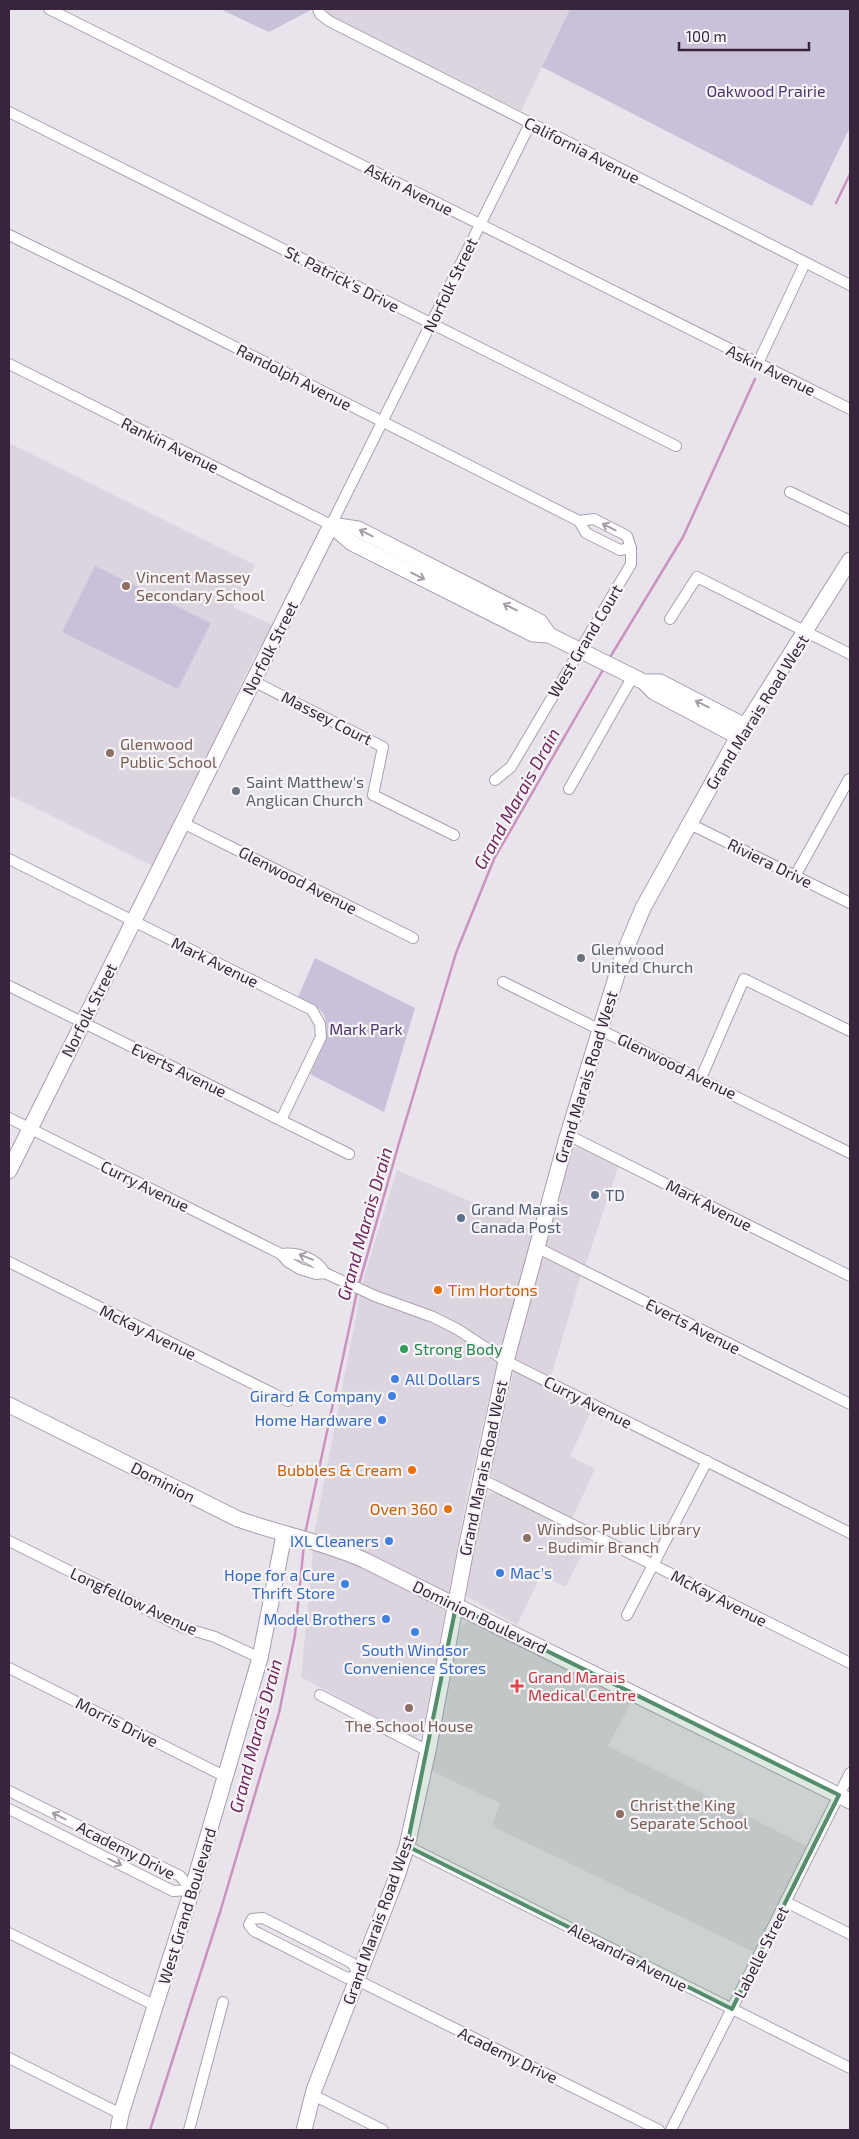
<svg xmlns="http://www.w3.org/2000/svg" width="859" height="2139" font-family="'Exo 2',sans-serif">
<style>
.built{fill:#dcd5df}
.green{fill:#c9c0da}
.lines{fill:none;stroke-linecap:round;stroke-linejoin:round}
.stream{stroke:#ca93bd;stroke-width:2.5}
.street-casing{stroke:#a9a0ac;stroke-width:12}
.secondary-casing{stroke:#a99cad;stroke-width:17}
.street{stroke:#fff;stroke-width:10}
.secondary{stroke:#fff;stroke-width:15}
.oneway{stroke:#a59da7}
.marked{fill:#548d6b;fill-opacity:0.2;stroke:#548d6b;stroke-width:4;stroke-linejoin:round}
.education-dot{fill:#8d6e63;stroke:#f7f4f8;stroke-width:2}
.worship-dot{fill:#6b7280;stroke:#f7f4f8;stroke-width:2}
.service-dot{fill:#5c6f8a;stroke:#f7f4f8;stroke-width:2}
.food-dot{fill:#e8710a;stroke:#f7f4f8;stroke-width:2}
.leisure-dot{fill:#2e9e5b;stroke:#f7f4f8;stroke-width:2}
.shop-dot{fill:#3f7fe0;stroke:#f7f4f8;stroke-width:2}
.health-dot{fill:#e0444e;stroke:#f7f4f8;stroke-width:2}
.labels{text-anchor:middle;stroke-width:4.5;stroke-linejoin:round;paint-order:stroke}
.park-label{font-size:16px;fill:#4f356d;stroke:#f7f4f8}
.street-label{font-size:16px;fill:#37263b;stroke:#f7f4f8}
.education-label{font-size:16px;fill:#785e54;stroke:#f7f4f8;text-anchor:start}
.worship-label{font-size:16px;fill:#5b616d;stroke:#f7f4f8;text-anchor:start}
.service-label{font-size:16px;fill:#4e5e75;stroke:#f7f4f8;text-anchor:start}
.food-label{font-size:16px;fill:#c56008;stroke:#f7f4f8;text-anchor:end}
.leisure-label{font-size:16px;fill:#27864d;stroke:#f7f4f8;text-anchor:start}
.shop-label{font-size:16px;fill:#366cbe;stroke:#f7f4f8;text-anchor:end}
.health-label{font-size:16px;fill:#be3a42;stroke:#f7f4f8;text-anchor:start}
.water-label{font-size:18px;font-style:italic;fill:#70275e;stroke:#f7f4f8}
</style>
<rect width="100%" height="100%" fill="#e9e4ec"/>
<g class="built">
<path d="M325 9H570L521 111 330 16Z"/>
<path d="M9 443 255 565 233 607 275 626 255 655 229 709 220 735 203 770 192 783 175 817 173 832 155 867 9 795Z"/>
<path d="M573 1147H581L618 1167 585 1266 552 1249 541 1246 568 1153Z"/>
<path d="M397 1170 535 1229 496 1367 469 1486 422 1734 414 1738 301 1677 315 1529 363 1280Z"/>
<path d="M541 1258 551 1259 581 1275 551 1377 597 1399 570 1456 595 1469 572 1519 500 1483 492 1476 491 1469 511 1383 534 1268Z"/>
<path d="M490 1493H500L591 1538 565 1587 541 1575 517 1625 464 1595 485 1500Z"/>
<path d="M466 1622 477 1624 632 1701 608 1746 807 1846 754 1952 492 1826 500 1803 431 1771 460 1628Z"/>
</g>
<g class="green">
<path d="M220 9H311V10L269 32Z"/>
<path d="M570 9H850V127L812 206 542 67Z"/>
<path d="M95 566 211 623 178 689 62 632Z"/>
<path d="M315 958 415 1008 384 1112 310 1074C318 1057 337 1026 319 1009 314 1004 304 1000 298 997Z"/>
</g>
<g class="lines">
<g class="stream">
<path d="M836 203 850 174"/>
<path d="M609 659 683 537 755 379"/>
<path d="M359 1284 399 1143 456 953 494 859 604 668"/>
<path d="M305 1534 357 1292"/>
<path d="M150 2130 221 1909 279 1713 295 1635 304 1544"/>
</g>
<g class="street-casing">
<g id="street">
<path d="M49 9 850 409"/>
<path d="M318 9 320 14 329 21 850 285"/>
<path d="M9 112 676 446"/>
<path d="M9 235 130 294 579 521 586 533 620 550 631 548"/>
<path d="M758 363 805 263"/>
<path d="M9 364 331 525 530 124"/>
<path d="M790 492 850 521"/>
<path d="M670 619 697 577 850 654"/>
<path d="M253 681 383 747 373 795 454 835"/>
<path d="M495 780 511 767 631 564V548L627 536 594 519 579 521"/>
<path d="M569 789 633 676"/>
<path d="M183 823 413 938"/>
<path d="M690 824 850 903"/>
<path d="M9 859 312 1010 320 1024 321 1037 281 1120"/>
<path d="M795 876 849 779 850 780"/>
<path d="M503 982 850 1153"/>
<path d="M9 986 349 1154"/>
<path d="M701 1078 744 979 850 1031"/>
<path d="M9 1118 281 1254 288 1262 300 1269 316 1274 325 1273 375 1296 433 1317 457 1329 506 1361 850 1533"/>
<path d="M568 1135 850 1276"/>
<path d="M536 1247 850 1404"/>
<path d="M281 1254C298 1252 316 1258 325 1273"/>
<path d="M9 1262 288 1401"/>
<path d="M481 1479 850 1663"/>
<path d="M9 1541 182 1627 215 1637 260 1658"/>
<path d="M627 1615 707 1461"/>
<path d="M9 1668 226 1777"/>
<path d="M320 1695 428 1751"/>
<path d="M9 1791 180 1876 192 1890"/>
<path d="M9 1809 173 1891 192 1890"/>
<path d="M407 1846 850 2068"/>
<path d="M786 1902 850 1934"/>
<path d="M263 1918 352 1963 359 1975 347 1978 254 1931 249 1925 252 1919Z"/>
<path d="M9 1933 156 2006"/>
<path d="M357 1980 659 2130"/>
<path d="M9 2058 121 2114"/>
<path d="M313 2095 383 2130"/>
<path d="M189 2130 223 2002"/>
<path d="M671 2130 850 1773"/>
</g>
</g>
<g class="secondary-casing">
<g id="secondary">
<path d="M331 525 352 543 533 634 549 635 644 682 654 692 739 737"/>
<path d="M331 525 358 529 540 622 549 635"/>
<path d="M644 682H660L745 726"/>
<path d="M9 1171 331 525"/>
<path d="M9 1405 238 1519C280 1534 324 1542 364 1560L850 1801"/>
<path d="M118 2130 121 2114 192 1890 260 1658 284 1535"/>
<path d="M304 2130 314 2090 396 1879 407 1846 428 1751 466 1549 506 1361 566 1141 622 958 643 908 735 742 850 560"/>
</g>
</g>
<use href="#street" class="street"/>
<use href="#secondary" class="secondary"/>
</g>
<defs><path id="oneway-shaft" d="M-6 0H5M1.5-3L5.5 0L1.5 3" fill="none" stroke-width="1.6" stroke-linecap="round" stroke-linejoin="round" transform="scale(1.25)"/></defs>
<g class="oneway">
<use href="#oneway-shaft" transform="translate(609 527) rotate(-153)"/>
<use href="#oneway-shaft" transform="translate(366 533) rotate(-153)"/>
<use href="#oneway-shaft" transform="translate(418 576) rotate(27)"/>
<use href="#oneway-shaft" transform="translate(510 607) rotate(-153)"/>
<use href="#oneway-shaft" transform="translate(702 704) rotate(-153)"/>
<use href="#oneway-shaft" transform="translate(306 1257) rotate(-158)"/>
<use href="#oneway-shaft" transform="translate(59 1816) rotate(-154)"/>
<use href="#oneway-shaft" transform="translate(115 1862) rotate(26)"/>
</g>
<path class="marked" d="M456 1606 839 1795 732 2009 407 1846Z"/>
<g class="education-dot">
<circle cx="126" cy="586" r="5"/>
<circle cx="110" cy="753" r="5"/>
<circle cx="527" cy="1538" r="5"/>
<circle cx="409" cy="1708" r="5"/>
<circle cx="620" cy="1814" r="5"/>
</g>
<g class="worship-dot">
<circle cx="236" cy="791" r="5"/>
<circle cx="581" cy="958" r="5"/>
</g>
<g class="service-dot">
<circle cx="595" cy="1195" r="5"/>
<circle cx="461" cy="1218" r="5"/>
</g>
<g class="food-dot">
<circle cx="438" cy="1290" r="5"/>
<circle cx="412" cy="1470" r="5"/>
<circle cx="448" cy="1509" r="5"/>
</g>
<circle class="leisure-dot" cx="404" cy="1349" r="5"/>
<g class="shop-dot">
<circle cx="395" cy="1379" r="5"/>
<circle cx="392" cy="1396" r="5"/>
<circle cx="382" cy="1420" r="5"/>
<circle cx="389" cy="1541" r="5"/>
<circle cx="500" cy="1573" r="5"/>
<circle cx="345" cy="1584" r="5"/>
<circle cx="386" cy="1619" r="5"/>
<circle cx="415" cy="1632" r="5"/>
</g>
<path class="health-dot" d="M514.5 1678.5h5v5h5v5h-5v5h-5v-5h-5v-5h5z"/>
<g class="labels">
<g class="park-label">
<text x="766" y="97">Oakwood Prairie</text>
<text x="366" y="1035">Mark Park</text>
</g>
<g class="street-label">
<text transform="translate(582 150) rotate(27)" y="6">California Avenue</text>
<text transform="translate(409 189) rotate(27)" y="6">Askin Avenue</text>
<text transform="translate(342 279) rotate(27)" y="6">St. Patrick's Drive</text>
<text transform="translate(450 285) rotate(-64)" y="6">Norfolk Street</text>
<text transform="translate(771 370) rotate(26)" y="6">Askin Avenue</text>
<text transform="translate(294 377) rotate(27)" y="6">Randolph Avenue</text>
<text transform="translate(170 445) rotate(26)" y="6">Rankin Avenue</text>
<text transform="translate(585 641) rotate(-59)" y="6">West Grand Court</text>
<text transform="translate(270 648) rotate(-63)" y="6">Norfolk Street</text>
<text transform="translate(757 712) rotate(-58)" y="6">Grand Marais Road West</text>
<text transform="translate(327 718) rotate(27)" y="6">Massey Court</text>
<text transform="translate(770 863) rotate(26)" y="6">Riviera Drive</text>
<text transform="translate(298 880) rotate(27)" y="6">Glenwood Avenue</text>
<text transform="translate(215 962) rotate(26)" y="6">Mark Avenue</text>
<text transform="translate(89 1010) rotate(-63)" y="6">Norfolk Street</text>
<text transform="translate(677 1066) rotate(26)" y="6">Glenwood Avenue</text>
<text transform="translate(179 1070) rotate(26)" y="6">Everts Avenue</text>
<text transform="translate(586 1077) rotate(-73)" y="6">Grand Marais Road West</text>
<text transform="translate(145 1186) rotate(26)" y="6">Curry Avenue</text>
<text transform="translate(709 1205) rotate(27)" y="6">Mark Avenue</text>
<text transform="translate(693 1326) rotate(27)" y="6">Everts Avenue</text>
<text transform="translate(148 1332) rotate(26)" y="6">McKay Avenue</text>
<text transform="translate(588 1402) rotate(27)" y="6">Curry Avenue</text>
<text transform="translate(483 1468) rotate(-78)" y="6">Grand Marais Road West</text>
<text transform="translate(163 1482) rotate(27)" y="6">Dominion</text>
<text transform="translate(719 1598) rotate(27)" y="6">McKay Avenue</text>
<text transform="translate(134 1601) rotate(25)" y="6">Longfellow Avenue</text>
<text transform="translate(480 1617) rotate(26)" y="6">Dominion Boulevard</text>
<text transform="translate(117 1722) rotate(27)" y="6">Morris Drive</text>
<text transform="translate(126 1850) rotate(27)" y="6">Academy Drive</text>
<text transform="translate(187 1906) rotate(-73)" y="6">West Grand Boulevard</text>
<text transform="translate(378 1920) rotate(-70)" y="6">Grand Marais Road West</text>
<text transform="translate(761 1952) rotate(-63)" y="6">Labelle Street</text>
<text transform="translate(628 1957) rotate(27)" y="6">Alexandra Avenue</text>
<text transform="translate(508 2055) rotate(26)" y="6">Academy Drive</text>
</g>
<g class="education-label">
<text x="136" y="583">Vincent Massey<tspan x="136" dy="18">Secondary School</tspan></text>
<text x="120" y="750">Glenwood<tspan x="120" dy="18">Public School</tspan></text>
<text x="537" y="1535">Windsor Public Library<tspan x="537" dy="18">- Budimir Branch</tspan></text>
<text x="409" y="1732" text-anchor="middle">The School House</text>
<text x="630" y="1811">Christ the King<tspan x="630" dy="18">Separate School</tspan></text>
</g>
<g class="worship-label">
<text x="246" y="788">Saint Matthew's<tspan x="246" dy="18">Anglican Church</tspan></text>
<text x="591" y="955">Glenwood<tspan x="591" dy="18">United Church</tspan></text>
</g>
<g class="service-label">
<text x="605" y="1201">TD</text>
<text x="471" y="1215">Grand Marais<tspan x="471" dy="18">Canada Post</tspan></text>
</g>
<g class="food-label">
<text x="448" y="1296" text-anchor="start">Tim Hortons</text>
<text x="402" y="1476">Bubbles &amp; Cream</text>
<text x="438" y="1515">Oven 360</text>
</g>
<g class="leisure-label">
<text x="414" y="1355">Strong Body</text>
</g>
<g class="shop-label">
<text x="405" y="1385" text-anchor="start">All Dollars</text>
<text x="382" y="1402">Girard &amp; Company</text>
<text x="372" y="1426">Home Hardware</text>
<text x="379" y="1547">IXL Cleaners</text>
<text x="510" y="1579" text-anchor="start">Mac's</text>
<text x="335" y="1581">Hope for a Cure<tspan x="335" dy="18">Thrift Store</tspan></text>
<text x="376" y="1625">Model Brothers</text>
<text x="415" y="1656" text-anchor="middle">South Windsor<tspan x="415" dy="18">Convenience Stores</tspan></text>
</g>
<g class="health-label">
<text x="528" y="1683">Grand Marais<tspan x="528" dy="18">Medical Centre</tspan></text>
</g>
<g class="water-label">
<text transform="translate(517 799) rotate(-61)" y="6">Grand Marais Drain</text>
<text transform="translate(365 1224) rotate(-74)" y="6">Grand Marais Drain</text>
<text transform="translate(256 1736) rotate(-75)" y="6">Grand Marais Drain</text>
</g>
</g>
<rect width="859" height="2139" fill="none" stroke="#37263b" stroke-width="20"/>
<path d="M679 42v8h130v-8" fill="none" stroke="#37263b" stroke-width="2.5"/>
<text x="686" y="42" font-size="15" fill="#37263b" stroke="#f7f4f8" stroke-width="4" paint-order="stroke">100 m</text>
</svg>
